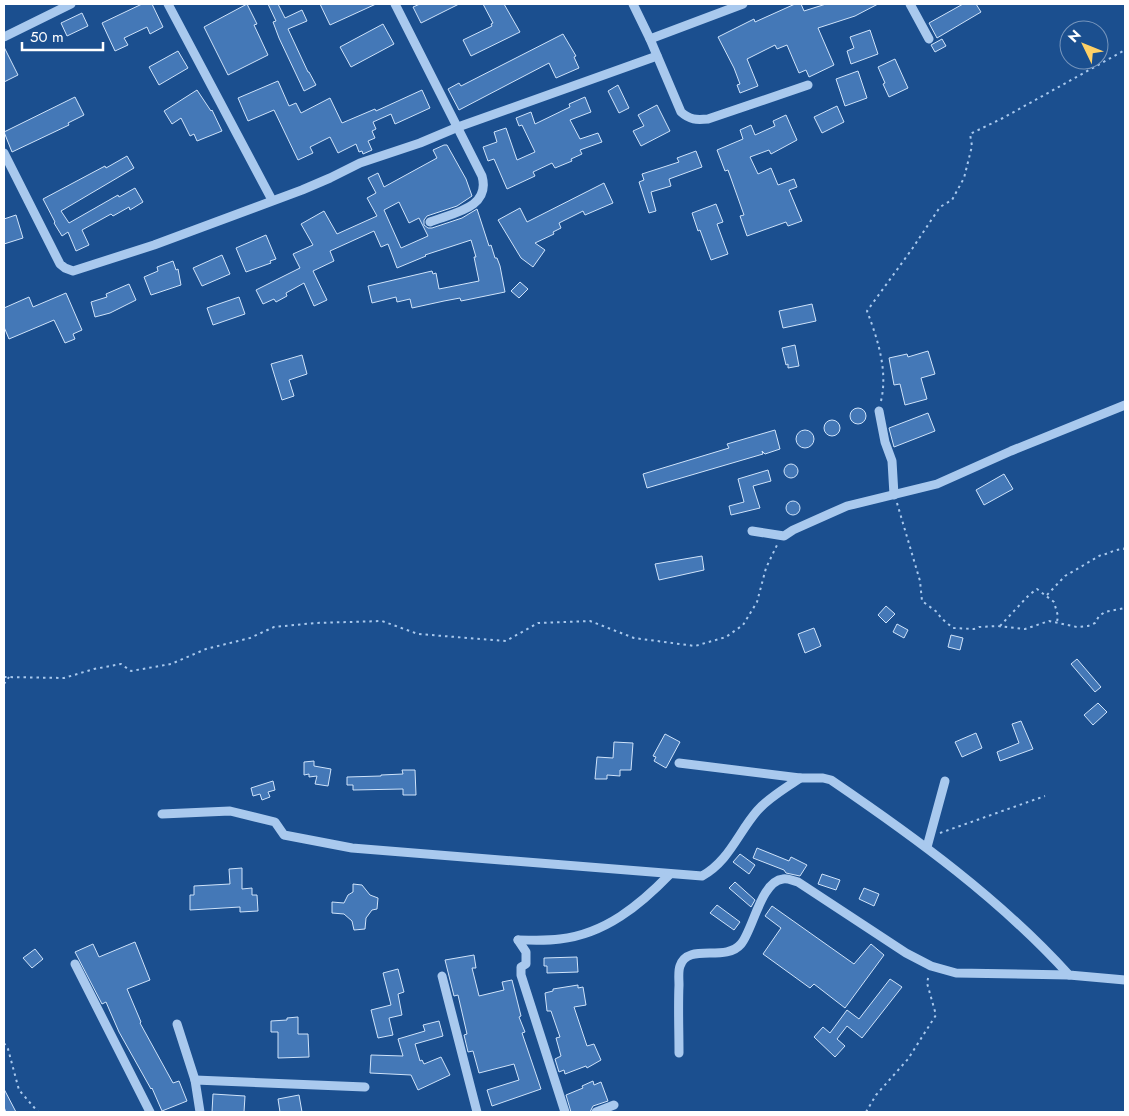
<svg xmlns="http://www.w3.org/2000/svg" width="1129" height="1116" font-family="Jost,sans-serif">
<style>
.building{fill:#4478b7;stroke:#cfe3fa;fill-rule:evenodd}
.lines{fill:none;stroke-linecap:round;stroke-linejoin:round}
.path{stroke:#a9c9ee;stroke-width:2;stroke-dasharray:2.5 4;stroke-linecap:butt}
.minor{stroke:#a9c9ee;stroke-width:9}
</style>
<rect width="100%" height="100%" fill="#1b4f8f"/>
<g class="building">
<polygon points="142,4 152,4 163,27 150,34 147,27 124,38 128,45 115,51 102,23"/>
<polygon points="247,4 257,24 254,25 268,55 228,75 204,27"/>
<polygon points="268,4 278,4 285,18 302,10 307,21 288,29 308,72 309,72 316,85 304,91 279,38 273,22 276,21"/>
<polygon points="320,4 376,4 330,25"/>
<polygon points="420,4 459,4 421,23 413,7"/>
<polygon points="483,4 504,4 520,32 471,56 463,40 492,26 491,24 493,23"/>
<polygon points="795,4 801,4 804,11 826,4 878,4 855,16 818,28 834,65 809,77 806,70 799,73 787,45 777,49 775,45 747,59 758,86 740,93 737,85 740,84 734,68 718,37 754,19 755,22"/>
<polygon points="963,4 976,4 981,12 937,38 929,23"/>
<polygon points="82,13 88,26 67,36 61,23"/>
<polygon points="383,24 394,44 351,67 340,47"/>
<polygon points="870,30 878,54 851,64 847,51 854,48 850,37"/>
<polygon points="563,34 576,56 574,57 579,68 556,78 549,63 459,110 448,89 459,83 461,86"/>
<polygon points="942,39 946,46 935,52 931,45"/>
<polygon points="4,47 18,75 4,82"/>
<polygon points="178,51 188,68 159,85 149,67"/>
<polygon points="895,59 908,88 889,97 883,84 885,83 878,67"/>
<polygon points="858,71 867,98 845,106 836,79"/>
<polygon points="278,81 289,106 296,103 301,113 330,98 342,123 375,109 376,111 422,90 430,108 395,124 391,114 373,122 376,129 372,131 375,138 368,141 372,150 363,154 362,151 359,152 356,144 338,153 330,137 310,147 313,153 298,160 274,110 248,121 238,98"/>
<polygon points="618,85 629,108 619,113 608,91"/>
<polygon points="197,90 211,111 212,110 222,131 197,141 194,134 190,136 181,118 172,124 164,111"/>
<polygon points="75,97 84,115 68,123 69,125 12,152 4,132"/>
<polygon points="585,97 591,112 570,120 580,139 598,133 602,142 580,150 582,154 571,159 572,161 555,168 552,163 533,172 535,176 507,189 494,159 488,161 483,147 497,142 494,132 506,128 517,160 535,152 522,125 519,126 516,118 531,112 535,124 570,107 569,104"/>
<polygon points="657,105 670,131 641,146 633,131 644,126 638,115"/>
<polygon points="837,106 844,122 822,133 814,117"/>
<polygon points="786,115 797,140 771,154 769,150 750,157 758,174 771,168 778,185 794,179 797,187 789,190 802,221 788,226 786,222 747,236 740,216 744,215 728,170 725,171 717,150 743,139 740,130 751,125 755,135 775,126 773,121"/>
<path d="M444 145H447L466 179 472 196 457 206 427 216 424 220V225L428 228H432L462 218 477 209 489 246 491 245 495 258H497L500 266 505 292 461 301 460 298 444 301 412 308 410 299 397 302 396 297 372 303 368 286 432 271 433 274 436 273 439 289 479 281 474 257H476L471 240 425 255 426 256 397 268 388 244 381 247 374 231 330 251 334 261 313 271 327 300 314 306 304 283 286 293 287 296 276 302 274 299 263 304 256 290 300 268 293 254 313 245 301 224 324 211 337 234 377 216 367 198 376 193 368 178 378 173 384 187 437 158 433 150ZM399 202 409 223 419 218 428 236 401 248 384 210Z"/>
<polygon points="696,151 702,167 669,179 671,186 651,192 656,211 649,213 639,182 644,180 642,174 679,162 677,158"/>
<polygon points="127,156 134,168 61,211 69,223 118,195 119,197 135,188 143,202 130,210 129,207 113,216 111,214 82,230 89,245 76,251 68,232 62,236 54,223 55,222 43,199 105,166 106,168"/>
<polygon points="604,183 613,203 585,215 583,211 559,223 561,228 553,232 554,234 535,243 545,250 533,267 521,258 498,220 520,208 527,222"/>
<polygon points="716,204 723,222 717,224 728,254 711,260 700,230 698,231 692,213"/>
<polygon points="16,215 23,238 4,244 4,219"/>
<polygon points="266,235 276,259 270,261 271,263 246,272 236,248"/>
<polygon points="222,255 230,274 202,286 193,268"/>
<polygon points="173,261 176,270 178,269 181,285 151,295 144,277 158,271 157,267"/>
<polygon points="520,282 528,289 519,298 511,291"/>
<polygon points="129,284 136,300 110,313 95,317 91,302 107,297 106,294"/>
<polygon points="66,293 82,330 73,334 75,339 65,343 54,320 9,339 4,327 4,308 29,297 33,307"/>
<polygon points="239,297 245,314 213,325 207,308"/>
<polygon points="812,304 816,321 783,328 779,311"/>
<polygon points="795,345 799,366 788,368 788,364 786,365 782,348"/>
<polygon points="928,351 935,374 921,378 927,399 905,405 900,384 894,385 889,358 907,354 908,357"/>
<polygon points="302,355 307,374 289,380 294,396 282,400 271,364"/>
<circle cx="858" cy="416" r="8"/>
<polygon points="928,413 935,431 894,447 889,428"/>
<circle cx="832" cy="428" r="8"/>
<polygon points="775,430 780,449 765,454 762,451 763,454 647,488 643,474 729,448 727,444"/>
<circle cx="805" cy="439" r="9"/>
<circle cx="791" cy="471" r="7"/>
<polygon points="768,470 771,481 753,486 760,508 731,515 729,506 744,502 738,479"/>
<polygon points="1004,474 1013,489 984,505 976,490"/>
<circle cx="793" cy="508" r="7"/>
<polygon points="702,556 704,570 659,580 655,564"/>
<polygon points="886,606 895,614 886,623 878,615"/>
<polygon points="897,624 908,630 904,638 893,632"/>
<polygon points="814,628 821,646 805,653 798,634"/>
<polygon points="951,635 963,638 960,650 948,647"/>
<polygon points="1077,659 1101,687 1095,692 1071,664"/>
<polygon points="1098,703 1107,712 1093,725 1084,715"/>
<polygon points="1021,721 1033,749 1000,761 997,752 1019,743 1012,724"/>
<polygon points="976,733 982,748 962,757 955,742"/>
<polygon points="665,734 680,742 666,768 654,761 656,757 653,756"/>
<polygon points="614,742 633,743 631,770 620,770 620,776 607,775 607,779 595,779 597,757 613,758"/>
<polygon points="314,761 314,766 331,769 328,786 315,784 317,776 309,777 309,774 304,775 304,762"/>
<polygon points="402,770 415,770 416,795 403,795 403,789 353,790 353,785 347,785 347,777 381,776 381,775 403,774"/>
<polygon points="273,781 275,790 268,792 270,797 262,800 260,794 253,796 251,788"/>
<polygon points="757,848 789,861 791,857 807,865 800,876 786,873 784,870 753,858"/>
<polygon points="740,854 755,865 749,874 733,862"/>
<polygon points="242,868 242,889 252,888 252,895 257,895 258,911 240,912 240,907 190,910 190,895 194,895 194,886 230,884 229,869"/>
<polygon points="822,874 840,880 836,890 818,884"/>
<polygon points="735,882 755,900 751,907 729,888"/>
<polygon points="353,884 362,885 370,895 378,898 377,909 372,910 366,918 365,929 354,930 352,921 344,914 332,913 332,902 344,903 348,895 353,892"/>
<polygon points="864,888 879,894 874,906 859,899"/>
<polygon points="717,905 740,922 734,930 710,913"/>
<polygon points="772,906 854,964 871,944 884,955 845,1008 814,984 810,988 763,954 781,928 765,916"/>
<polygon points="135,942 150,980 127,989 141,1022 140,1023 173,1083 179,1081 187,1101 162,1111 152,1088 151,1089 119,1032 106,1002 102,1004 75,952 93,944 99,957"/>
<polygon points="35,949 43,959 32,968 23,958"/>
<polygon points="474,955 476,968 472,968 479,996 504,990 502,982 512,980 521,1016 519,1017 525,1032 522,1033 541,1089 492,1106 487,1090 519,1080 514,1064 479,1073 473,1051 468,1052 464,1035 467,1034 458,995 454,996 445,960"/>
<polygon points="577,957 578,972 547,973 547,966 544,966 544,958"/>
<polygon points="398,969 404,992 398,994 402,1015 389,1018 393,1035 378,1038 371,1010 391,1005 383,973"/>
<polygon points="890,979 902,987 862,1038 847,1026 837,1039 845,1046 835,1057 814,1037 823,1027 830,1033 847,1010 859,1019"/>
<polygon points="578,985 578,988 583,987 586,1005 574,1007 587,1046 594,1044 601,1060 587,1068 586,1066 565,1074 564,1070 559,1072 555,1059 561,1056 556,1038 560,1037 551,1011 547,1011 545,993 553,991 553,989"/>
<polygon points="298,1017 298,1034 308,1034 309,1057 278,1058 278,1032 271,1032 271,1021 287,1020 287,1018"/>
<polygon points="439,1021 443,1036 415,1044 420,1061 422,1060 424,1064 441,1057 450,1075 418,1090 411,1075 370,1073 371,1055 403,1056 398,1039 425,1031 423,1025"/>
<polygon points="593,1081 594,1085 601,1082 608,1101 593,1106 590,1112 571,1112 566,1095 583,1088 582,1086"/>
<polygon points="4,1089 16,1112 6,1112 4,1107"/>
<polygon points="213,1094 245,1096 244,1112 212,1112"/>
<polygon points="299,1095 302,1112 280,1112 278,1099"/>
</g>
<g class="lines">
<g class="path">
<path d="M881 401C888 371 878 340 867 311L912 249 940 207 952 200 964 178 972 146 970 134 1003 118 1125 50"/>
<polyline points="897,503 920,581 922,601 937,612 941,618 953,628 974,629 979,627 997,626 1025,629 1049,621 1077,627 1088,626 1095,623 1099,616 1105,612 1125,608"/>
<path d="M1047 595 1065 576 1101 555C1109 554 1114 549 1124 549L1125 547"/>
<polyline points="1000,626 1029,595 1037,589 1054,602 1058,616 1057,622"/>
<polyline points="4,677 64,678 94,669 121,664 131,671 171,664 206,649 250,638 274,627 315,623 382,621 418,634 506,641 538,623 590,621 634,638 695,646 726,637 743,625 757,602 766,568 777,545"/>
<polyline points="4,684 9,677"/>
<polyline points="940,833 1045,796"/>
<polyline points="4,1043 8,1049 19,1090 38,1112"/>
<polyline points="866,1112 876,1095 908,1059 936,1015 927,983 929,974"/>
</g>
<g class="minor">
<polyline points="168,4 272,200"/>
<path d="M395 4 482 176C491 208 453 213 430 222"/>
<path d="M633 4 650 39 681 112C690 120 696 120 708 119L808 85"/>
<polyline points="910,4 929,39"/>
<polyline points="4,37 71,4"/>
<polyline points="650,39 743,4"/>
<polyline points="4,153 60,264 65,268 73,271 154,245 302,190 330,178 360,163 420,143 458,127 657,56"/>
<polyline points="879,411 885,442 892,461 894,495"/>
<polyline points="752,531 784,536 793,530 847,506 937,484 1011,451 1125,405"/>
<path d="M679 763 800 778H823L831 780C916 838 1000 899 1069 975L1125 980"/>
<path d="M162 814 230 811 275 822 284 835 352 848 702 876C729 861 738 833 757 811 768 798 786 788 800 778"/>
<polyline points="927,847 945,781"/>
<polyline points="518,940 526,952 526,964 521,967 521,975 565,1112"/>
<path d="M518 940C532 940 546 941 560 939 605 934 640 905 670 874"/>
<polyline points="75,964 150,1112"/>
<polyline points="442,976 477,1112"/>
<polyline points="177,1024 195,1080"/>
<path d="M679 1053C679 1030 678 1007 679 985 679 979 678 971 680 966 688 942 725 963 741 944 753 930 761 881 783 879 788 878 793 881 798 882L906 953 931 966 956 973 1069 975"/>
<polyline points="200,1112 195,1080 365,1087"/>
<polyline points="596,1112 614,1105"/>
</g>
</g>
<rect width="1129" height="1116" fill="none" stroke="#ffffff" stroke-width="10"/>
<g transform="translate(1084 45) rotate(313)"><circle r="24" fill="#1b4f8f" stroke="#7695bc"/>
<path d="M0-4L9 19L0 12L-9 19Z" fill="#ffd166"/>
<text y="-8" font-size="14" font-weight="bold" text-anchor="middle" fill="#ffffff">N</text>
</g>
<path d="M22 42v8h81v-8" fill="none" stroke="#ffffff" stroke-width="2.5"/>
<text x="30" y="42" font-size="15" fill="#ffffff" stroke="#1b4f8f" stroke-width="4" paint-order="stroke">50 m</text>
</svg>
